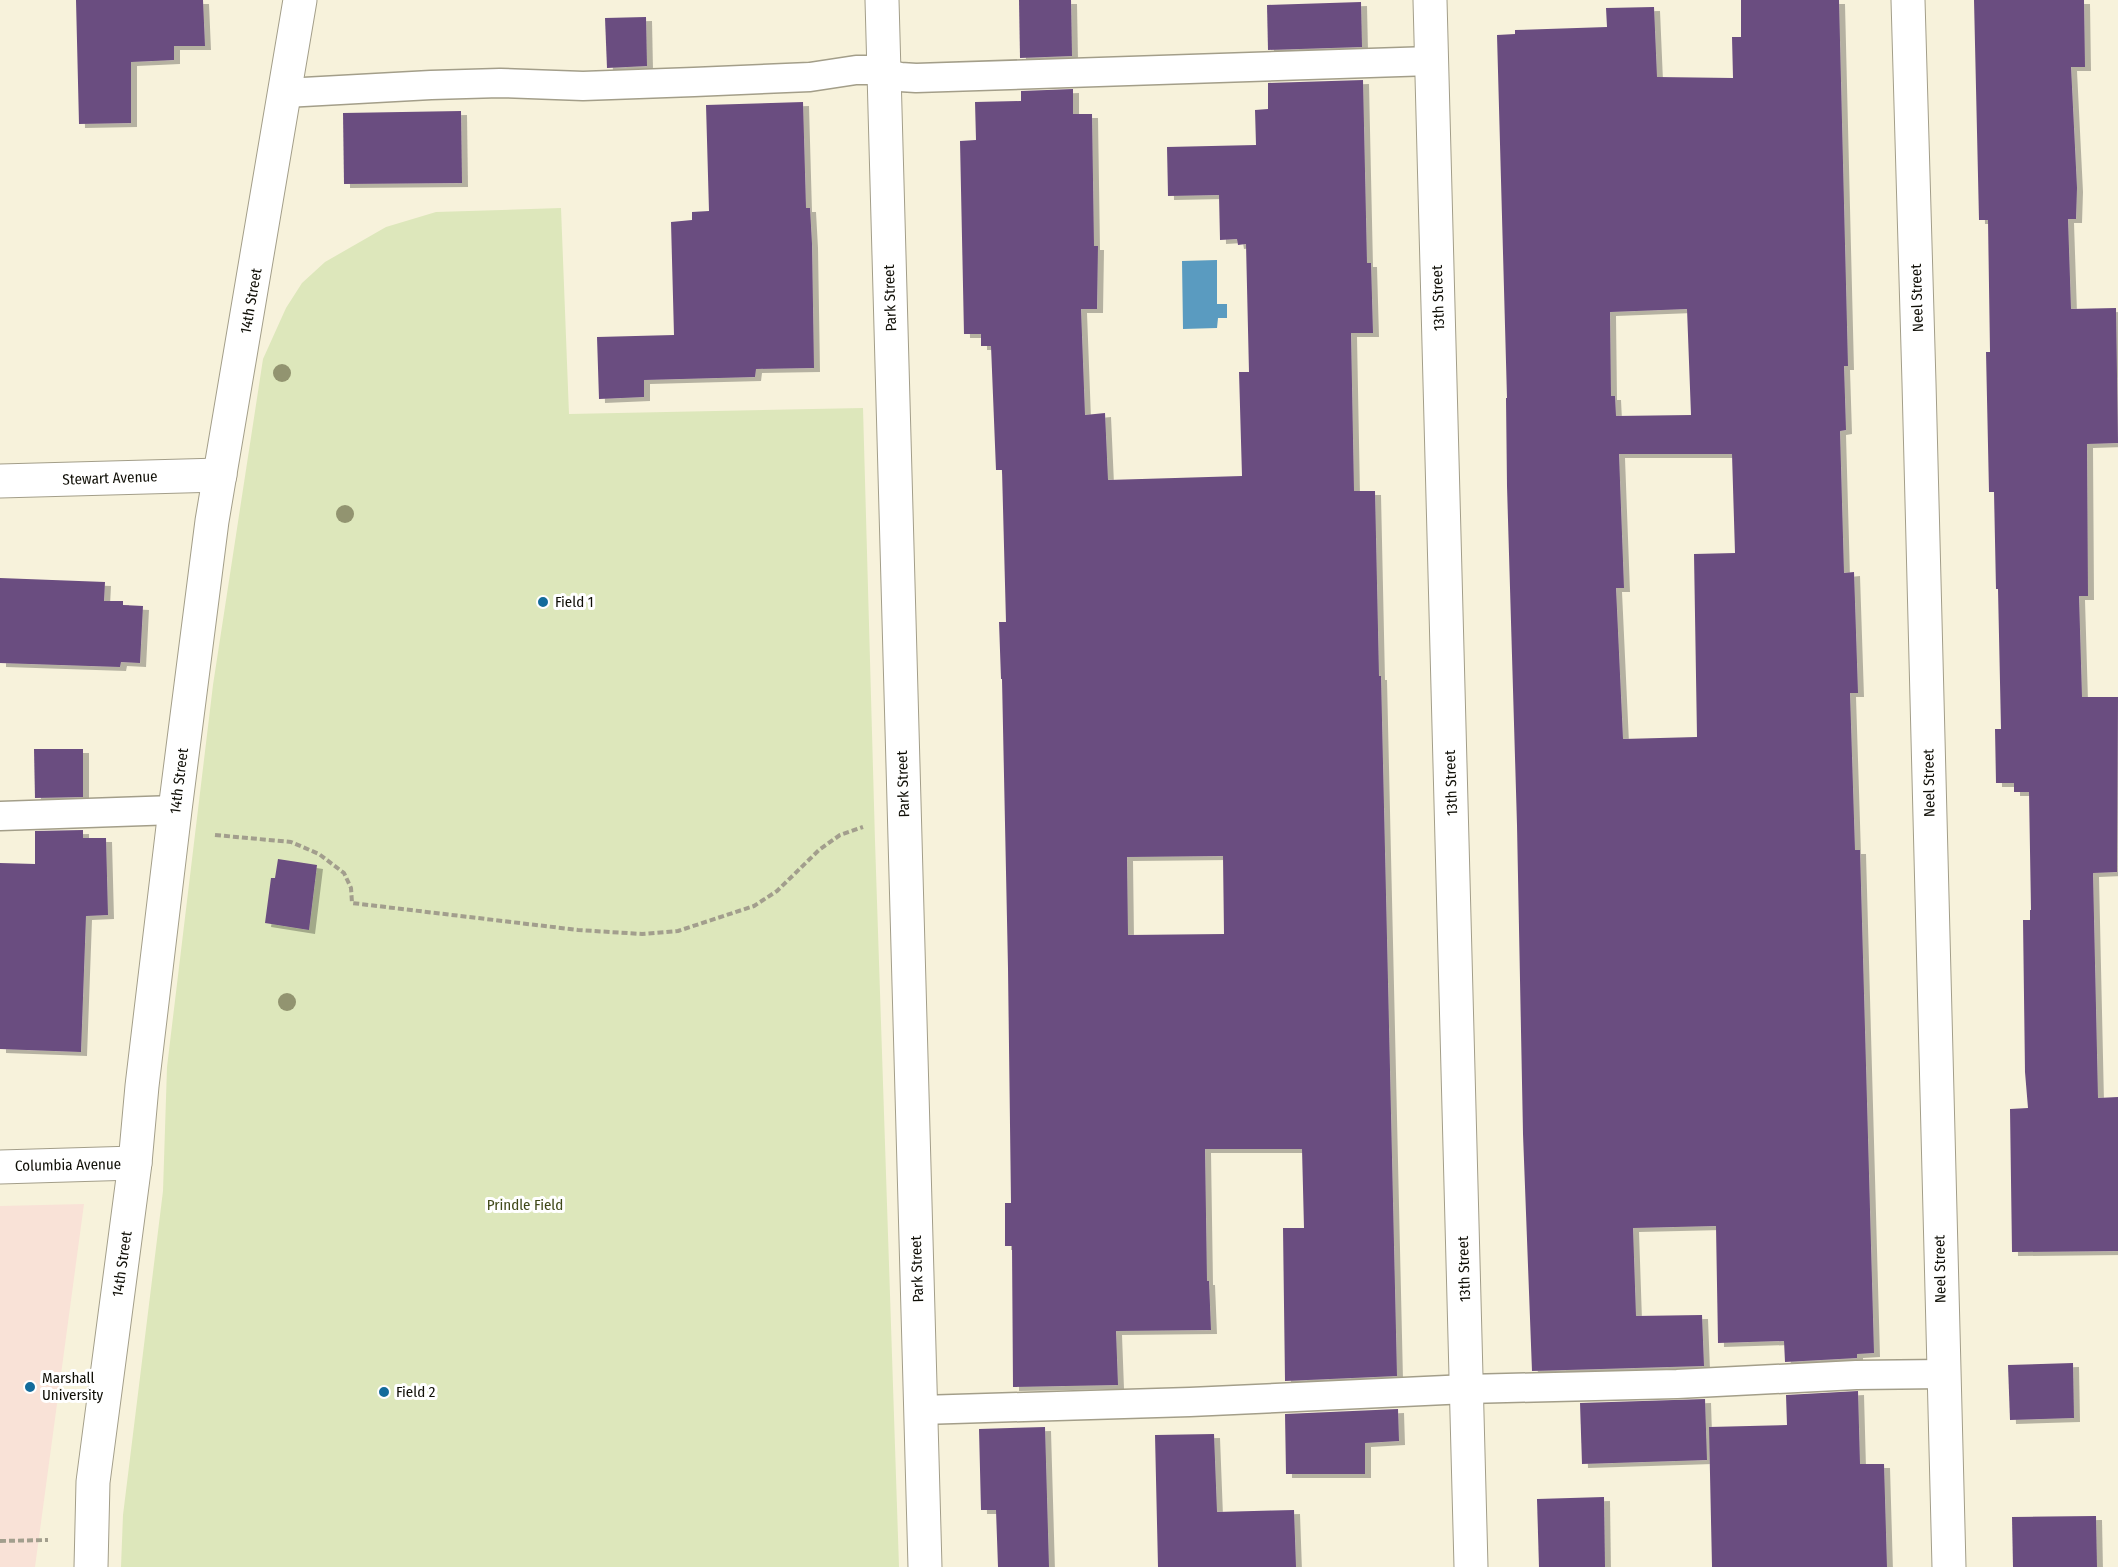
<svg xmlns="http://www.w3.org/2000/svg" width="2118" height="1567" font-family="'Fira Sans Condensed',sans-serif">
<style>
.education{fill:#f9e2d7}
.green{fill:#dde7bb}
.water{fill:#5a9bc0}
.building{fill:#6b4d80;fill-rule:evenodd;filter:url(#shadow)}
.lines{fill:none;stroke-linecap:round;stroke-linejoin:round}
.lane-casing{stroke:#a39e89;stroke-width:31}
.street-casing{stroke:#a39e89;stroke-width:35}
.path{stroke:#a29e8d;stroke-width:4;stroke-dasharray:6 3;stroke-linecap:butt}
.lane{stroke:#fff;stroke-width:28}
.street{stroke:#fff;stroke-width:33}
.tree{fill:#929470}
.poi-dot{fill:#136b9b;stroke:#fff;stroke-width:2}
.labels{text-anchor:middle;dominant-baseline:central;stroke-width:6;stroke-linejoin:round;paint-order:stroke}
.street-label{font-size:15px;fill:#100f07;stroke:#fff}
.poi-label{font-size:15px;fill:#100f07;stroke:#fff;text-anchor:start}
.park-label{font-size:15px;fill:#3f4818;stroke:#fff}
</style>
<defs>
<filter id="shadow"><feDropShadow dx="6" dy="4" stdDeviation="0" flood-color="#0004"/></filter>
</defs>
<rect width="100%" height="100%" fill="#f7f2db"/>
<polygon class="education" points="84,1204 35,1567 0,1567 0,1206"/>
<polygon class="green" points="561,208 569,414 863,408 875,841 899,1567 121,1567 123,1515 163,1191 167,1067 213,685 263,359 286,308 302,283 325,262 386,227 436,212"/>
<polygon class="water" points="1217,260 1217,304 1227,304 1227,318 1218,318 1217,328 1183,329 1182,261"/>
<g class="building">
<polygon points="76,0 203,0 205,46 174,46 174,60 131,62 131,123 79,124"/>
<polygon points="1019,0 1071,0 1072,56 1020,58"/>
<path d="M1741 0H1839L1848 366H1844L1846 430 1840 431 1844 573 1854 572 1858 693H1850L1855 850H1860L1874 1353 1857 1354V1358L1785 1362 1784 1341 1718 1343 1716 1226 1633 1228 1636 1316 1702 1315 1704 1366 1532 1371 1523 1134 1517 825 1507 486 1506 398H1507L1497 35 1515 34V30L1607 27 1606 8 1654 7 1657 77 1733 78 1732 37H1741ZM1687 309 1691 415 1616 416 1615 396H1611L1610 312ZM1619 454H1732L1735 553 1694 554 1697 737 1623 739 1616 588H1624Z"/>
<polygon points="1974,0 2084,0 2085,67 2071,67 2077,188 2076,219 2068,219 2071,309 2116,308 2118,443 2087,444 2088,596 2079,596 2082,697 2118,697 2117,872 2093,873 2098,1098 2118,1097 2118,1251 2012,1252 2010,1109 2028,1108 2025,1072 2023,920 2030,920 2030,910 2031,910 2029,792 2014,792 2014,783 1996,783 1995,729 2001,729 1998,589 1996,589 1994,492 1989,492 1986,352 1990,352 1988,220 1979,220"/>
<polygon points="1361,2 1362,47 1268,50 1267,5"/>
<polygon points="646,17 647,66 607,68 605,18"/>
<path d="M1363 80 1367 263H1371L1373 333H1351L1354 491H1375L1379 676H1381L1397 1376 1285 1381 1283 1228H1304L1302 1149H1205L1207 1281H1209L1211 1330 1116 1331 1118 1385 1013 1387 1012 1246H1005V1203H1011L1008 968 1002 679H1001L999 622H1006L1002 470H996L991 346H981V334H964L960 141 976 140 975 102 1021 101V91L1073 89V114H1092L1094 246H1098L1097 309H1081L1085 415 1105 413 1108 480 1242 476 1239 372H1249L1246 244 1238 245 1237 239 1220 240 1219 195 1168 196 1167 147 1256 145 1255 110 1268 109V83ZM1223 856 1224 934 1128 935 1127 857Z"/>
<polygon points="803,102 806,208 810,208 812,244 814,368 756,369 755,377 644,380 644,397 599,399 597,337 674,335 671,222 692,220 692,212 709,211 706,105"/>
<polygon points="461,111 462,183 344,184 343,113"/>
<polygon points="0,578 105,582 104,601 123,601 123,605 143,606 140,663 121,662 120,667 0,663"/>
<polygon points="34,749 83,749 83,797 35,798"/>
<polygon points="83,830 83,838 106,838 108,915 86,916 81,1052 0,1049 0,863 35,864 35,831"/>
<polygon points="278,859 317,865 309,930 265,923 271,878 275,878"/>
<polygon points="2073,1363 2074,1418 2010,1420 2008,1365"/>
<polygon points="1858,1391 1860,1464 1884,1464 1887,1567 1712,1567 1709,1427 1787,1425 1786,1395"/>
<polygon points="1705,1399 1707,1460 1582,1464 1580,1403"/>
<polygon points="1398,1409 1399,1441 1365,1443 1365,1474 1286,1474 1285,1414"/>
<polygon points="1045,1427 1049,1567 998,1567 996,1510 981,1510 979,1429"/>
<polygon points="1214,1434 1217,1512 1294,1510 1296,1567 1158,1567 1155,1435"/>
<polygon points="1604,1497 1605,1567 1539,1567 1537,1499"/>
<polygon points="2096,1516 2097,1567 2013,1567 2012,1517"/>
</g>
<g class="lines">
<g class="lane-casing">
<g id="lane">
<polyline points="285,93 431,85 500,83 583,86 694,82 810,77 856,70 870,70 900,77 916,78 1431,61"/>
<polyline points="0,816 175,810"/>
<polyline points="921,1410 1190,1402 1467,1389 1677,1384 1856,1375 1943,1374"/>
</g>
</g>
<g class="street-casing">
<g id="street">
<polyline points="882,0 925,1567"/>
<polyline points="1430,0 1471,1567"/>
<polyline points="1908,0 1919,383 1949,1567"/>
<polyline points="0,481 220,475"/>
<polyline points="0,1167 135,1163"/>
<polyline points="91,1567 93,1482 135,1163 142,1086 175,810 212,521 300,0"/>
</g>
</g>
<g class="path">
<polyline points="215,835 291,842 319,854 344,873 351,888 352,903 578,930 642,934 678,931 754,906 777,891 819,850 840,835 863,827"/>
<polyline points="0,1541 48,1540"/>
</g>
<use href="#lane" class="lane"/>
<use href="#street" class="street"/>
</g>
<g class="tree">
<circle cx="282" cy="373" r="9"/>
<circle cx="345" cy="514" r="9"/>
<circle cx="287" cy="1002" r="9"/>
</g>
<g class="poi-dot">
<circle cx="543" cy="602" r="6"/>
<circle cx="30" cy="1387" r="6"/>
<circle cx="384" cy="1392" r="6"/>
</g>
<g class="labels">
<g class="street-label">
<text transform="translate(890 298) rotate(-92)">Park Street</text>
<text transform="translate(1438 298) rotate(-92)">13th Street</text>
<text transform="translate(1917 298) rotate(-92)">Neel Street</text>
<text transform="translate(251 301) rotate(-80)">14th Street</text>
<text transform="translate(110 478) rotate(-2)">Stewart Avenue</text>
<text transform="translate(179 781) rotate(-83)">14th Street</text>
<text transform="translate(1451 783) rotate(-92)">13th Street</text>
<text transform="translate(1929 783) rotate(-91)">Neel Street</text>
<text transform="translate(903 784) rotate(-92)">Park Street</text>
<text transform="translate(68 1165) rotate(-1)">Columbia Avenue</text>
<text transform="translate(122 1264) rotate(-82)">14th Street</text>
<text transform="translate(917 1269) rotate(-92)">Park Street</text>
<text transform="translate(1464 1269) rotate(-92)">13th Street</text>
<text transform="translate(1940 1269) rotate(-91)">Neel Street</text>
</g>
<g class="poi-label">
<text x="555" y="602">Field 1</text>
<text x="42" y="1378">Marshall<tspan x="42" dy="17">University</tspan></text>
<text x="396" y="1392">Field 2</text>
</g>
<g class="park-label">
<text x="525" y="1205">Prindle Field</text>
</g>
</g>
</svg>
